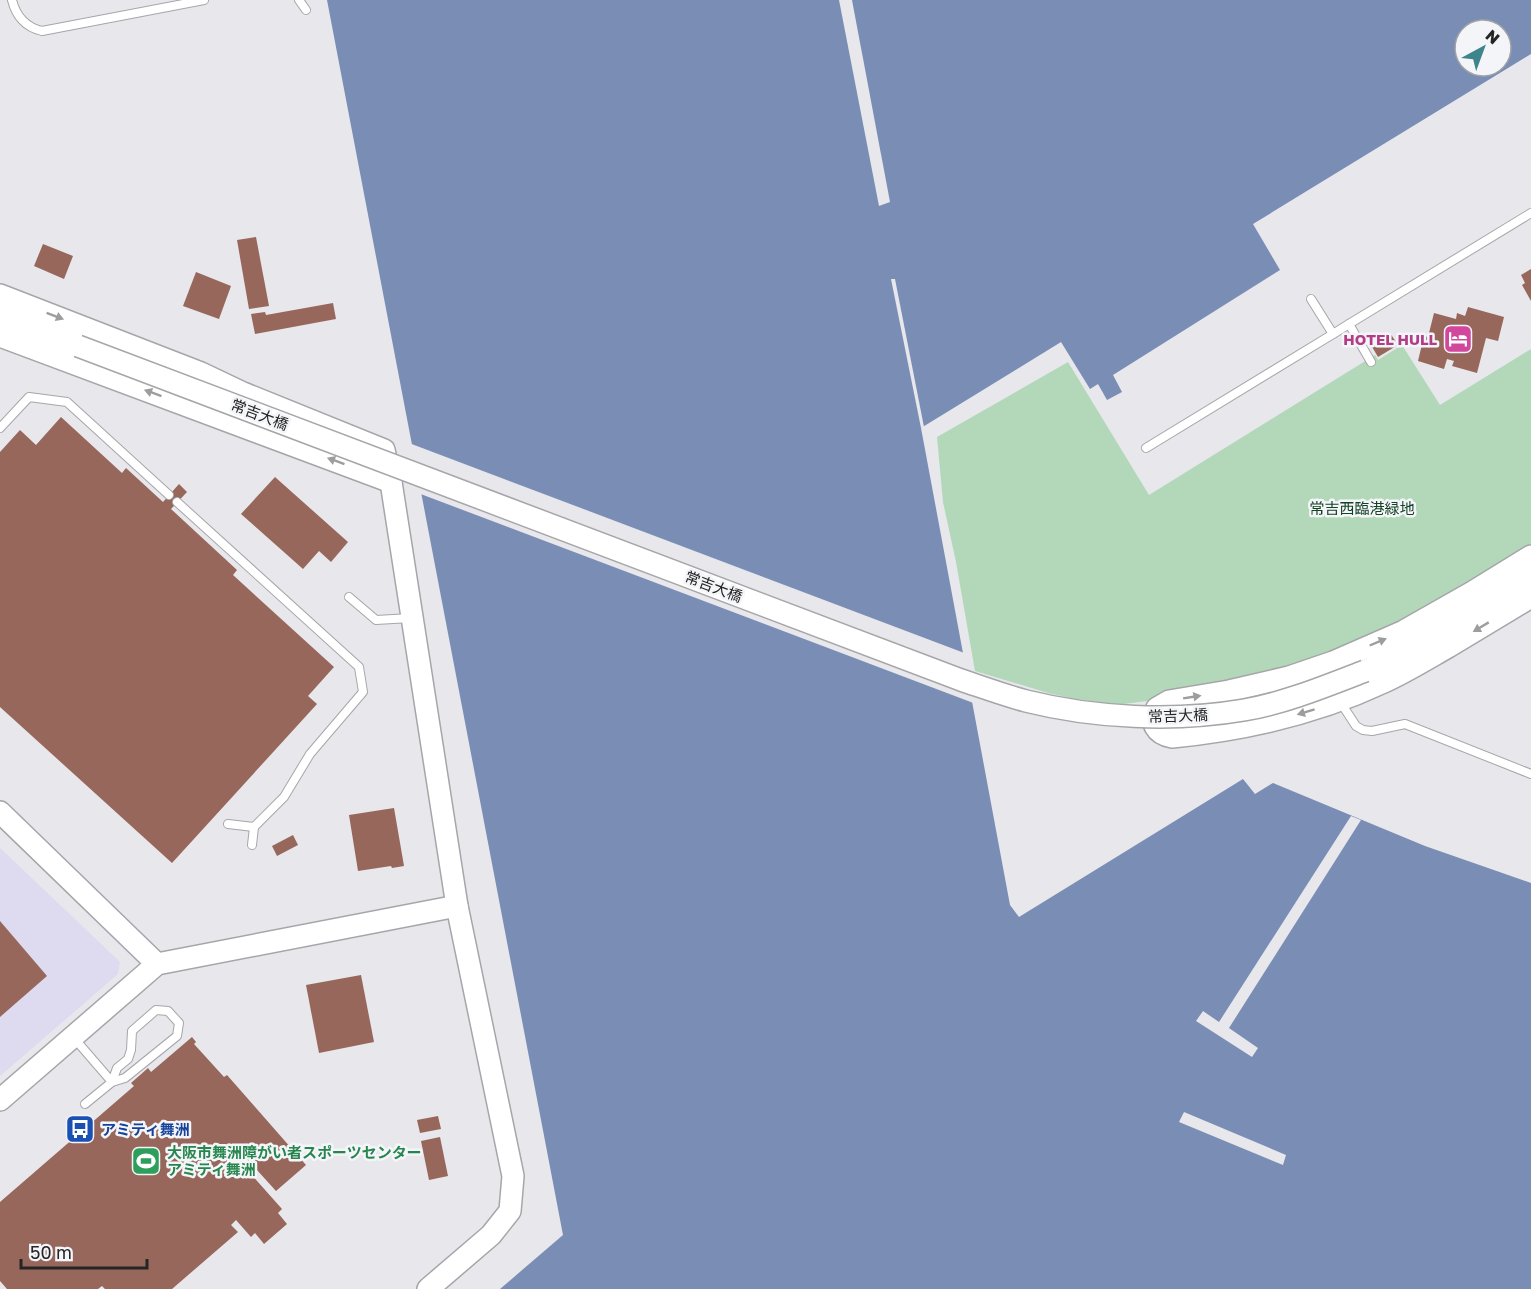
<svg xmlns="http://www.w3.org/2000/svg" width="1531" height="1289" font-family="'Golos Text','Noto Sans JP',sans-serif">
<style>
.industrial{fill:#dedbf1}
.green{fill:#b2d8b9}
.water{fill:#798db5;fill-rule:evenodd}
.pier{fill:#e7e7ec}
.building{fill:#97675b}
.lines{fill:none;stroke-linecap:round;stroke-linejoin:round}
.lane-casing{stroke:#a6a6aa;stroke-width:10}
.secondary-casing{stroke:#a6a6aa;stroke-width:24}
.lane{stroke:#fff;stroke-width:8}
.secondary{stroke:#fff;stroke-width:21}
.secondary-bridge-casing{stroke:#a6a6aa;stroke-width:24;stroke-linecap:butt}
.secondary-bridge{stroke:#fff;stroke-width:21}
.oneway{fill:#9d9d9d}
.labels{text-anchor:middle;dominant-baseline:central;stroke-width:5;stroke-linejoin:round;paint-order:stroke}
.hotel-label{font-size:15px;font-weight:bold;fill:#b23c85;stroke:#f4f5f9;text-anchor:end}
.street-label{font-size:15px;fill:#252526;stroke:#f4f5f9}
.park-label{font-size:15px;fill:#134323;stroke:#f4f5f9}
.transit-label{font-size:15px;font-weight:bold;fill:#164399;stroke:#f4f5f9;text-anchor:start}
.leisure-label{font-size:15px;font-weight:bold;fill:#27864d;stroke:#f4f5f9;text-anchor:start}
</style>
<rect width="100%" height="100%" fill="#e7e7ec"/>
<polygon class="industrial" points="0,848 120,962 118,974 0,1076"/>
<polygon class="green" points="1402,345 1440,405 1531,349 1531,552 1481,583 1307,667 1155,700 1116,705 1071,698 1048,693 975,671 956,562 943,502 937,437 1068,362 1149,495 1375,355 1378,360"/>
<path class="water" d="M327 0H1531V54L1253 224 1280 270 1113 375 1122 392 1107 400 1098 384 1090 389 1061 342 921 428 1010 905 1019 917 1243 779 1255 794 1273 783 1425 846 1531 883V1289H500L563 1235ZM1465 30H1501V66H1465Z"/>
<g class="pier">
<polygon points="839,0 852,0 890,202 879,206"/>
<polygon points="891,279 895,279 924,427 921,428"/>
<polygon points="409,443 967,654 976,704 418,493"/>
<polygon points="1351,816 1361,820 1229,1028 1258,1048 1252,1057 1196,1021 1203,1011 1219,1022"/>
<polygon points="1184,1112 1286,1155 1283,1165 1179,1122"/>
</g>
<g class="building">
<polygon points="256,237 269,306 249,309 237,240"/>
<polygon points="43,244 73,256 64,279 34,266"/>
<polygon points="1531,269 1531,301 1522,285 1525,283 1521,275"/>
<polygon points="196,272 231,286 219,319 183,306"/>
<polygon points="333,303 336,319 255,334 251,314 265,312 266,315"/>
<polygon points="1468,307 1504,317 1498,341 1486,338 1477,373 1452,366 1454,361 1447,359 1444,369 1418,361 1424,336 1428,337 1434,313 1456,319 1457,313 1465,316"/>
<polygon points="1390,333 1398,345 1378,357 1371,345"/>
<polygon points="61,417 122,473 126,468 163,502 179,484 187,492 171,509 237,570 233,575 334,667 308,696 317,704 172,863 0,707 0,452 20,430 36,445"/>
<polygon points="275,477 348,542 331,562 319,551 303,569 241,514"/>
<polygon points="394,808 404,866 392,868 391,866 358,871 349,815"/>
<polygon points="293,835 298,845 277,856 272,846"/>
<polygon points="0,921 47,976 0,1017"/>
<polygon points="361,975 374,1042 319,1053 306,985"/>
<polygon points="192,1037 196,1042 194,1044 224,1077 227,1075 306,1165 276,1191 247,1159 242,1164 282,1209 278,1213 287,1224 264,1244 255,1233 251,1237 236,1220 231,1225 238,1232 172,1289 105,1289 102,1286 98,1289 7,1289 0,1281 0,1202 134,1086 131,1083 148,1068 151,1072"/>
<polygon points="438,1116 441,1129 420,1133 417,1120"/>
<polygon points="440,1137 448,1176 429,1180 421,1141"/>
</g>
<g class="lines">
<g class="lane-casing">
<g id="lane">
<path d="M12 0C16 16 25 27 42 31L204 0"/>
<polyline points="299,0 306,10"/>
<polyline points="1311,299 1333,334 1349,324 1371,362"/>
<polyline points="1349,324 1531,213"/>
<polyline points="0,428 29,397 67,402 169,495"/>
<polyline points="1146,448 1333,334"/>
<polyline points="177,502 359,667 363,692 310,754 284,797 254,827 228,824"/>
<polyline points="349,597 376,620 411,618"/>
<polyline points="1341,703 1356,726 1363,730 1372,731 1405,724 1531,774"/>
<polyline points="252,845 254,827"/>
<polygon points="156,1010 168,1011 179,1023 177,1036 125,1078 112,1082 117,1068 128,1059 131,1050 132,1031"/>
<polyline points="74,1038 112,1082 85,1104"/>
</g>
</g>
<g class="secondary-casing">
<g id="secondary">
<polyline points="0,295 201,373 243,393 384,450 391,482 457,906 513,1176 510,1211 491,1235 428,1289"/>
<polyline points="0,316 78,346"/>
<polyline points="0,336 391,482"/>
<path d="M1531 556 1471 593 1404 631 1333 662 1289 677 1229 691 1169 701 1157 708C1149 723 1156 734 1172 737 1245 730 1318 713 1384 682 1406 672 1427 659 1448 647 1476 630 1503 614 1531 597"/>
<polyline points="1365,671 1417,644 1531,576"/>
<polyline points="0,812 157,964"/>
<polyline points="0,1100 157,964 457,906"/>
</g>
</g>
<use href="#lane" class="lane"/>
<use href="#secondary" class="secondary"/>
<g class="secondary-bridge-casing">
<path id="secondary-bridge" d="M78 346 961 680C982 687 1004 695 1026 701 1094 718 1174 722 1244 710 1285 703 1326 686 1365 671"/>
</g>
<use href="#secondary-bridge" class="secondary-bridge"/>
</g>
<defs><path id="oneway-solid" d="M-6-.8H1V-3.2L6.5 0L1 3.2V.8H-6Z" transform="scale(1.5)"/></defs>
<g class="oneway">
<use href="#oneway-solid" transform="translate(55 316) rotate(21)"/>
<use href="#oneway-solid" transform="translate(153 393) rotate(-160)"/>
<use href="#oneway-solid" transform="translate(336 461) rotate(-160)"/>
<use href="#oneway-solid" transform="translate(1481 627) rotate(149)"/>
<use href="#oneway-solid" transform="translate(1378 642) rotate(-23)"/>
<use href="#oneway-solid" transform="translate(1192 697) rotate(-9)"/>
<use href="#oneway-solid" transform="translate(1306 712) rotate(163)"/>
</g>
<defs>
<g id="hotel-square" transform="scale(1.5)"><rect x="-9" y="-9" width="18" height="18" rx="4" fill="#d1479c" stroke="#f4f5f9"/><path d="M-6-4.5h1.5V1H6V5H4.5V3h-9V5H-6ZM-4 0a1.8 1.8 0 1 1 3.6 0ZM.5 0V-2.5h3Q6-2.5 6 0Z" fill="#fff"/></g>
<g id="bus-square" transform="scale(1.5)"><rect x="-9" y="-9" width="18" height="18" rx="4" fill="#1a4fb4" stroke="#f4f5f9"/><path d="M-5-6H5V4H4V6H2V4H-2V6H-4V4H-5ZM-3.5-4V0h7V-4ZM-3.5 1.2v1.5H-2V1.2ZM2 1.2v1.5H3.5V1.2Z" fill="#fff"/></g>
<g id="stadium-square" transform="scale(1.5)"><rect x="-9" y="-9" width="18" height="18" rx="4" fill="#2e9e5b" stroke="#f4f5f9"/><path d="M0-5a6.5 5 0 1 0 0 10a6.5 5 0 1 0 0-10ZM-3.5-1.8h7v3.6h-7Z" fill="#fff"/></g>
</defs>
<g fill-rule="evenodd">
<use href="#hotel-square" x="1458" y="339"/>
<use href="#bus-square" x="80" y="1129"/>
<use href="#stadium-square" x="146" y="1161"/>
</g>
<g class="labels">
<g class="hotel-label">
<text x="1437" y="339">HOTEL HULL</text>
</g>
<g class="street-label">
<text transform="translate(260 414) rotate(21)">常吉大橋</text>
<text transform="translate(714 586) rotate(21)">常吉大橋</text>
<text transform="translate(1178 715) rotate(-2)">常吉大橋</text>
</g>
<g class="park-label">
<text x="1362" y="508">常吉西臨港緑地</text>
</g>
<g class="transit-label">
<text x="101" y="1129">アミティ舞洲</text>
</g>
<g class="leisure-label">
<text x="167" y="1152">大阪市舞洲障がい者スポーツセンター<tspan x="167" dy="17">アミティ舞洲</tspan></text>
</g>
</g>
<g transform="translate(1483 48) rotate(41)"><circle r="28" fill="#f4f5f9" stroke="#a1a2a5" stroke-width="1.5"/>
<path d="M0-4.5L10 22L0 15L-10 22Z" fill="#3d858a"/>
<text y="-9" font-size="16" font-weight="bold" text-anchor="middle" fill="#252526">N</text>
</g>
<path d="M21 1259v9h126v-9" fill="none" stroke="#252526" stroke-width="3"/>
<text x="30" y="1259" font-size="18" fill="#252526" stroke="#f4f5f9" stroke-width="4.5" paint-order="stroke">50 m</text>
</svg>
